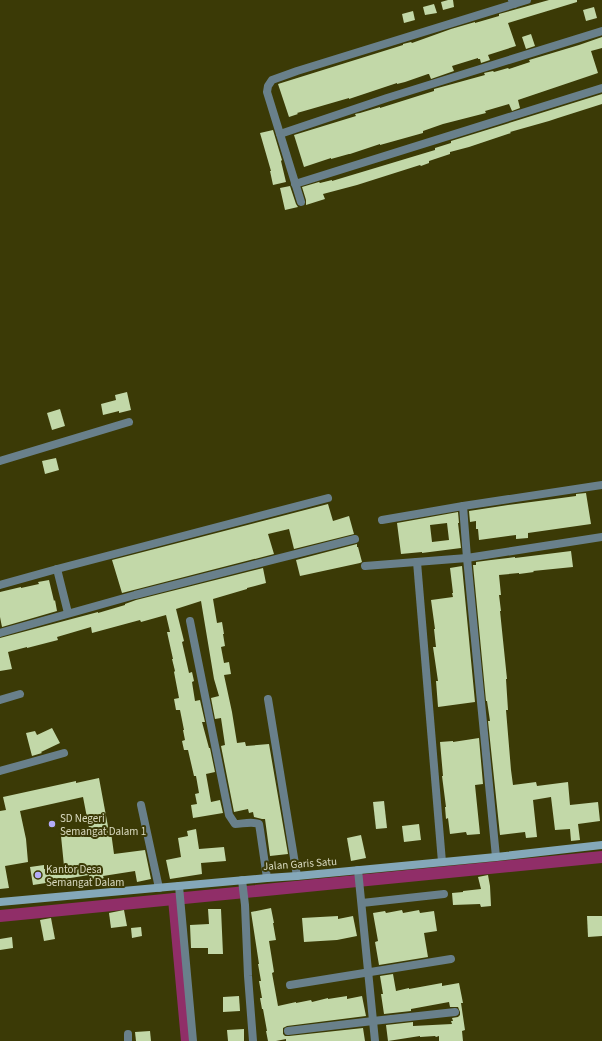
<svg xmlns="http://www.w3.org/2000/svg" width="602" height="1041" font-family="'Source Sans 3',sans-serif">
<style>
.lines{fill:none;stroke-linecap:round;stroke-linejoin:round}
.canal{stroke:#902e68;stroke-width:12}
.building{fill:#c2d8a8;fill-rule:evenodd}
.street{stroke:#69808b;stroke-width:8}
.secondary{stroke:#84a8b9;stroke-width:8}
.poi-dot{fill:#b4acf9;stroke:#3b3a06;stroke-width:1.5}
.labels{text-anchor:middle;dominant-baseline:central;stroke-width:4;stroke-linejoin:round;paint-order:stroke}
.poi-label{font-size:11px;fill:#dadbc1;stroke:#3b3a06;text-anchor:start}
.street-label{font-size:11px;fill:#dadbc1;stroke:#3b3a06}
</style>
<rect width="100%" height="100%" fill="#3b3a06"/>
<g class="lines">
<g class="canal">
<polyline points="174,899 187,1041"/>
<polyline points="0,916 602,857"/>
</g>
</g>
<g class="building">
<polygon points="448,0 453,0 454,7 443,10 441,2"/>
<polygon points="549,0 577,0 577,2 508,23 516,46 488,55 490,60 481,63 480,59 478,59 478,58 452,66 454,71 431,79 429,74 428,74 405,82 397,84 397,83 349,99 349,98 311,109 297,113 298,114 289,117 278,84 403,45 403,44 411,42 412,43 451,29 475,22 475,23 499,16 499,14"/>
<polygon points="434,4 437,13 425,15 423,7"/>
<polygon points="594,7 597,18 586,21 583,10"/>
<polygon points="413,11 415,20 404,23 402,14"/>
<polygon points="531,34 535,46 526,49 522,37"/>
<polygon points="602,37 602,48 591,51 598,73 518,100 520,108 512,111 509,104 485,111 486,113 443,124 423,131 423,133 380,145 380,144 350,154 349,154 331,159 331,158 304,167 294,135 356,116 355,114 360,113 380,107 380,108 418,96 434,91 434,89 485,75 484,73 493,71 494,72 508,68 509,69 530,62 529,60 579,45"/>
<polygon points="602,94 602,104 558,118 549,121 510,132 511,133 469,147 450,152 450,154 429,161 429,163 421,166 420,165 357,185 323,194 325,199 306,205 306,200 302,187 319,182 320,183 332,180 332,181 435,150 435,148 451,143 451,141"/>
<polygon points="273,130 282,160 281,161 286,182 273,185 270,171 271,171 260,133"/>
<polygon points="290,186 296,204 298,207 285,210 280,188"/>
<polygon points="127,392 131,410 119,413 119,411 103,415 101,404 116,400 115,395"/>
<polygon points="60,409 65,426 52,430 47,413"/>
<polygon points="56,458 59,470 45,474 42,461"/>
<polygon points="586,493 591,524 528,533 528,538 516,539 516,535 479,540 478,529 476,529 476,521 470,522 469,511 508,505 554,499 576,496 576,494"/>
<polygon points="328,504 333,521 349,516 354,534 294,549 289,529 268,534 274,554 122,593 112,560"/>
<path d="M458 512 459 523H458L461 548 422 553V552L401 554 397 523ZM447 523 449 540 432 542 430 525Z"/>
<polygon points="357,544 357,547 358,547 362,562 360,563 300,576 296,560"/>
<polygon points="571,551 573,567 533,571 534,572 519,574 519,573 499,575 501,595 499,595 501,611 500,611 507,679 506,679 508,710 506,710 511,770 513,785 536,782 537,786 568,782 570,805 598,802 600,821 578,824 580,840 571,841 570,829 555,830 551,797 533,800 537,837 526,838 525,832 500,835 488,721 490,721 487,701 486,701 473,565 476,565 476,562 491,560 515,557 515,558"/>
<polygon points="462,566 475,702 438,707 436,681 438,681 433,647 436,647 434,629 435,629 431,600 453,597 452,593 453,593 450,568"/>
<polygon points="263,568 266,583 247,588 247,589 213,599 217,623 222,622 224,634 223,634 225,646 221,647 224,663 229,662 231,674 224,675 232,712 237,743 245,742 246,746 269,744 288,854 270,856 265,819 262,819 254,817 253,812 249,813 248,809 234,812 221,746 225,745 221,718 215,719 211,698 219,696 214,679 201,601 176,609 184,641 182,642 189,673 192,672 194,681 192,682 195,701 200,700 205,722 202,722 209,748 210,748 215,772 206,774 211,802 220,800 223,813 193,818 191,805 197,804 195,794 199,793 196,776 194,776 188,750 184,750 182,741 185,740 183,730 184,730 180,710 176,710 174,699 179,698 174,672 175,671 172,659 173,659 167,632 170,632 166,615 141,622 140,620 92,633 91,627 57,637 58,640 27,648 27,647 8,652 12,669 0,671 0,638 98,612 98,613 125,605 125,604 136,600"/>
<polygon points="49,580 54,601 55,600 57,611 2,627 0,617 0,592 21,587 21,588 39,584 38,582"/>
<polygon points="52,728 60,743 41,752 42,753 32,756 26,733 35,731 37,735"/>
<polygon points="479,738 483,784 475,785 480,834 467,835 466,832 450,834 448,818 446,819 445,807 446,807 442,776 443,776 440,742 453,741 453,742"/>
<polygon points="99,778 109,832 111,832 114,854 145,850 151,879 137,882 135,871 103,876 104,879 90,881 89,875 46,882 46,883 33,885 30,867 44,865 44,869 64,866 61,836 90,833 83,797 20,811 26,839 28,862 5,866 9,888 0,889 0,811 6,810 3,797 76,781 76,783"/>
<polygon points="384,801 387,828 376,829 373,802"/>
<polygon points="419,824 421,840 404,842 402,826"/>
<polygon points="196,829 199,849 224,847 226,861 201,863 202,874 170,879 166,860 181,857 178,838 188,836 187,831"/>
<polygon points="361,835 366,858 351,861 347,838"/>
<polygon points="488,875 490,886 491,906 481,907 480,904 453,905 452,893 463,892 463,891 481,889 478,877"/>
<polygon points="271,908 274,923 273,923 276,940 269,941 274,972 272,973 278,1006 296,1002 296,1003 311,1000 312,1002 328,998 328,999 347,996 347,999 362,996 366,1016 287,1026 283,1028 283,1034 285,1036 289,1036 363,1028 365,1041 286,1041 286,1039 276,1041 268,1041 266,1031 267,1031 263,1009 262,1009 260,998 262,998 259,981 261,981 258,964 259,964 251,912"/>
<polygon points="208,909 221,909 223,954 208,954 208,948 191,948 190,925 209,924"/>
<polygon points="124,910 127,926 111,928 109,913"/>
<polygon points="402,910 403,913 419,910 420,913 434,911 437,931 424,933 428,957 379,965 375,942 378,941 373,913 385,911 386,913"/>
<polygon points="338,916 338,919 353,916 357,936 337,940 304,942 302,918"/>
<polygon points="587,916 602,916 602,936 588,937"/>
<polygon points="51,918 55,939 44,941 40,920"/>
<polygon points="141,927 142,936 132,938 131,928"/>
<polygon points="12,937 13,948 0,950 0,939"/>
<polygon points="393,974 396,991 409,988 409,989 442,983 442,986 459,983 463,1003 461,1003 465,1030 462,1031 463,1041 439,1041 439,1036 436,1037 435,1036 420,1037 420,1036 388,1041 386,1025 413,1022 413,1026 452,1024 451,1021 453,1021 452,1018 458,1017 460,1015 460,1012 458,1007 450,1007 449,1002 411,1009 411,1011 384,1014 381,994 383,994 380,976"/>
<polygon points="239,996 240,1011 223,1012 223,997"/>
<polygon points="244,1029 244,1041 228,1041 227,1030"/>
<polygon points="150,1031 151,1041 136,1041 135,1032"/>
</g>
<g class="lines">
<g class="street">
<polyline points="514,4 527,0"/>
<polyline points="280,134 387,98 602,31"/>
<polyline points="295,184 602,88"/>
<polyline points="301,202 267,92 268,86 272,80 297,71 514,4 512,0"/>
<polyline points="0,461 129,422"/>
<polyline points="382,520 463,506"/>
<polyline points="417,562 442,862"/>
<polyline points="365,566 467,558 602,537"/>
<polyline points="57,569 68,613"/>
<polyline points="0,585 57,569 328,498"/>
<path d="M190 621 229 815 235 824C242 824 252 821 259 824L260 830 267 878"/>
<polyline points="0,633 135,595 355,539"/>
<polyline points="268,699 297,876"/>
<polyline points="0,700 20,694"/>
<polyline points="0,771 64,753"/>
<polyline points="141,805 159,888"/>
<polyline points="496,857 467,558 463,506 602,485"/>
<polyline points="358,870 375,1041"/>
<polyline points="242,880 245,905 248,976 253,1041"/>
<polyline points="179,886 193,1041"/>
<polyline points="362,903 444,894"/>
<polyline points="290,985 451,959"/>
<polyline points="288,1031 373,1021 455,1012"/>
<polyline points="128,1034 128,1041"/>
</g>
<polyline class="secondary" points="0,902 267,878 297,876 496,857 602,845"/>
</g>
<g class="poi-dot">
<circle cx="52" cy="824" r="4"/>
<circle cx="38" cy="875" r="4"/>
</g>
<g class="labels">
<g class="poi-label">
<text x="60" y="818">SD Negeri<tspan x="60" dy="13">Semangat Dalam 1</tspan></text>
<text x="46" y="869">Kantor Desa<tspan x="46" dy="13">Semangat Dalam</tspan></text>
</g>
<g class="street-label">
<text transform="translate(300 864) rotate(-4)">Jalan Garis Satu</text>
</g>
</g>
</svg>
